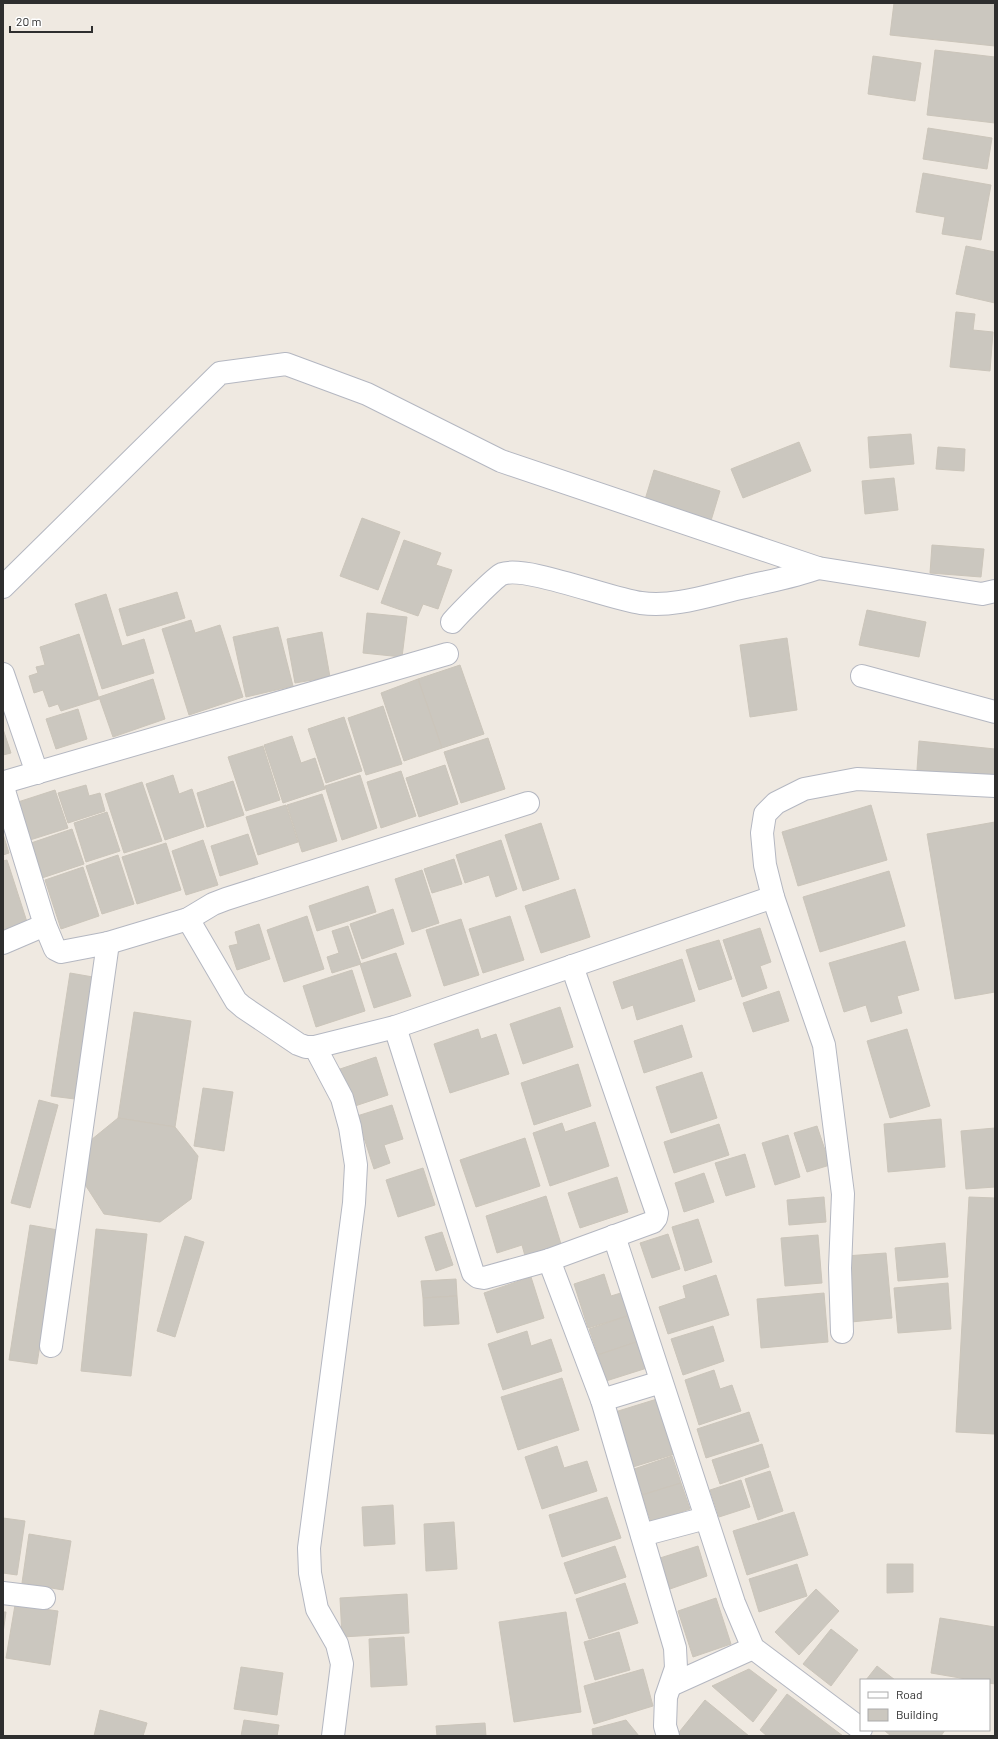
<svg xmlns="http://www.w3.org/2000/svg" width="998" height="1739" font-family="Barlow,sans-serif">
<style>
.building{fill:#cbc7bf;stroke:#cbc5ba}
.lines{fill:none;stroke-linecap:round;stroke-linejoin:round}
.minor-casing{stroke:#b4b7c1;stroke-width:24}
.minor{stroke:#fff;stroke-width:22}
</style>
<rect width="100%" height="100%" fill="#efe9e1"/>
<g class="building">
<polygon points="894,3 995,3 995,46 890,35"/>
<polygon points="935,50 995,57 995,123 927,115"/>
<polygon points="873,56 921,63 915,101 868,94"/>
<polygon points="928,128 992,138 987,169 923,159"/>
<polygon points="923,173 991,185 981,240 942,234 945,217 916,212"/>
<polygon points="966,246 995,252 995,303 956,294"/>
<polygon points="956,312 975,314 973,330 993,332 990,371 950,367"/>
<polygon points="911,434 914,464 870,468 868,437"/>
<polygon points="799,442 811,471 743,498 731,469"/>
<polygon points="938,447 965,449 964,471 936,469"/>
<polygon points="654,470 720,491 710,524 644,503"/>
<polygon points="894,478 898,510 865,514 862,481"/>
<polygon points="362,518 400,532 378,590 340,576"/>
<polygon points="404,540 441,553 436,565 452,570 438,609 423,604 418,616 381,603"/>
<polygon points="932,545 984,549 981,577 930,573"/>
<polygon points="177,592 185,618 127,636 119,609"/>
<polygon points="106,594 122,646 144,639 154,673 102,689 75,604"/>
<polygon points="867,610 926,622 919,657 859,645"/>
<polygon points="367,613 407,617 402,657 363,653"/>
<polygon points="191,620 195,633 220,625 243,697 189,715 162,629"/>
<polygon points="278,627 293,686 246,697 233,637"/>
<polygon points="322,632 330,677 295,683 287,639"/>
<polygon points="79,634 99,699 61,711 58,704 49,707 43,690 34,693 29,676 38,673 36,667 45,665 40,647"/>
<polygon points="787,638 797,710 750,717 740,645"/>
<polygon points="460,665 484,734 442,748 418,679"/>
<polygon points="153,679 165,719 113,737 99,697"/>
<polygon points="418,679 442,748 404,761 381,693"/>
<polygon points="383,706 402,764 366,775 348,718"/>
<polygon points="78,709 87,739 56,749 46,719"/>
<polygon points="344,717 362,771 326,783 308,729"/>
<polygon points="3,729 11,753 3,755"/>
<polygon points="292,736 301,763 315,758 325,789 283,803 264,745"/>
<polygon points="488,738 505,789 461,803 444,752"/>
<polygon points="919,741 995,749 995,778 917,770"/>
<polygon points="263,746 280,800 246,811 228,757"/>
<polygon points="445,765 458,804 419,817 406,778"/>
<polygon points="401,771 416,816 381,828 367,782"/>
<polygon points="173,775 179,794 192,789 204,827 165,840 146,784"/>
<polygon points="360,775 377,828 342,840 325,786"/>
<polygon points="233,781 244,815 207,827 197,793"/>
<polygon points="142,782 162,841 124,853 105,794"/>
<polygon points="86,785 89,796 100,793 105,811 68,823 58,793"/>
<polygon points="55,790 68,828 30,840 18,802"/>
<polygon points="322,794 337,841 302,852 287,805"/>
<polygon points="286,805 298,842 258,855 246,817"/>
<polygon points="871,805 887,860 798,886 782,832"/>
<polygon points="107,812 120,851 86,862 74,823"/>
<polygon points="995,822 995,992 955,999 927,834"/>
<polygon points="541,823 559,879 523,891 505,835"/>
<polygon points="72,829 84,864 42,878 31,843"/>
<polygon points="3,834 9,853 3,855"/>
<polygon points="248,834 258,864 220,876 211,846"/>
<polygon points="203,840 218,885 186,895 172,851"/>
<polygon points="501,840 517,889 496,897 489,875 465,883 456,855"/>
<polygon points="166,843 181,890 137,904 122,857"/>
<polygon points="118,855 134,904 102,914 86,866"/>
<polygon points="454,859 462,884 432,893 424,869"/>
<polygon points="7,860 27,922 3,930 3,861"/>
<polygon points="83,867 99,916 61,929 45,880"/>
<polygon points="422,870 439,923 412,932 395,879"/>
<polygon points="889,871 905,926 820,952 803,897"/>
<polygon points="368,886 376,912 317,931 309,906"/>
<polygon points="575,889 590,937 541,953 525,906"/>
<polygon points="393,909 404,944 362,959 350,924"/>
<polygon points="307,916 324,969 284,982 267,930"/>
<polygon points="510,916 524,960 483,973 469,929"/>
<polygon points="461,919 479,975 444,986 426,930"/>
<polygon points="259,924 270,959 237,970 229,946 238,944 235,932"/>
<polygon points="348,926 361,964 332,973 327,957 339,953 332,931"/>
<polygon points="760,928 771,962 760,966 767,988 742,997 723,940"/>
<polygon points="719,940 732,979 699,990 686,950"/>
<polygon points="905,941 919,990 897,996 902,1013 871,1022 866,1005 844,1012 829,963"/>
<polygon points="396,953 411,996 374,1008 360,964"/>
<polygon points="682,959 695,1001 637,1020 633,1005 622,1009 613,982"/>
<polygon points="352,970 365,1011 316,1027 303,986"/>
<polygon points="70,973 93,977 75,1099 51,1096"/>
<polygon points="779,991 789,1021 753,1032 743,1003"/>
<polygon points="560,1007 573,1047 523,1064 510,1024"/>
<polygon points="134,1012 191,1021 175,1127 118,1118"/>
<polygon points="682,1025 692,1057 644,1073 634,1041"/>
<polygon points="478,1029 481,1039 496,1034 509,1074 450,1093 434,1044"/>
<polygon points="907,1029 930,1106 890,1118 867,1041"/>
<polygon points="376,1057 388,1095 352,1107 340,1069"/>
<polygon points="578,1064 591,1106 534,1125 521,1083"/>
<polygon points="702,1072 717,1118 671,1133 656,1087"/>
<polygon points="203,1088 233,1092 224,1151 194,1146"/>
<polygon points="39,1100 58,1105 30,1208 11,1203"/>
<polygon points="392,1105 403,1139 384,1145 390,1163 374,1169 357,1116"/>
<polygon points="118,1118 175,1127 198,1156 191,1199 160,1222 104,1214 84,1183 91,1140"/>
<polygon points="941,1119 945,1167 888,1172 884,1124"/>
<polygon points="595,1122 609,1166 550,1186 533,1133 562,1123 565,1132"/>
<polygon points="719,1124 729,1155 674,1173 664,1142"/>
<polygon points="817,1126 830,1165 807,1172 794,1133"/>
<polygon points="995,1128 995,1187 966,1189 961,1131"/>
<polygon points="788,1135 800,1177 775,1185 762,1143"/>
<polygon points="525,1138 540,1186 476,1207 460,1160"/>
<polygon points="745,1154 755,1187 726,1196 715,1163"/>
<polygon points="423,1168 435,1205 398,1217 386,1180"/>
<polygon points="704,1173 714,1202 684,1212 675,1183"/>
<polygon points="617,1177 628,1212 580,1228 568,1193"/>
<polygon points="546,1196 561,1244 525,1256 522,1245 497,1253 486,1216"/>
<polygon points="824,1197 826,1222 789,1225 787,1200"/>
<polygon points="969,1197 995,1198 995,1434 956,1432"/>
<polygon points="698,1219 712,1262 685,1271 672,1227"/>
<polygon points="30,1225 58,1230 37,1364 9,1360"/>
<polygon points="96,1229 147,1234 131,1376 81,1371"/>
<polygon points="442,1232 453,1265 436,1271 425,1237"/>
<polygon points="668,1234 680,1269 652,1278 640,1243"/>
<polygon points="818,1235 822,1283 785,1286 781,1238"/>
<polygon points="185,1236 204,1242 175,1337 157,1331"/>
<polygon points="945,1243 948,1277 898,1281 895,1248"/>
<polygon points="886,1253 892,1318 851,1322 846,1256"/>
<polygon points="604,1274 611,1296 624,1292 631,1315 588,1328 574,1284"/>
<polygon points="716,1275 729,1315 668,1334 659,1307 686,1298 683,1286"/>
<polygon points="531,1277 544,1318 497,1333 484,1293"/>
<polygon points="456,1279 457,1296 423,1298 421,1281"/>
<polygon points="948,1283 951,1329 898,1333 894,1288"/>
<polygon points="824,1293 828,1342 761,1348 757,1299"/>
<polygon points="457,1296 459,1324 424,1326 423,1298"/>
<polygon points="630,1315 639,1341 598,1355 589,1329"/>
<polygon points="713,1326 724,1361 683,1375 671,1339"/>
<polygon points="527,1331 531,1346 551,1339 562,1371 503,1390 488,1344"/>
<polygon points="639,1341 647,1368 606,1381 598,1355"/>
<polygon points="714,1370 720,1389 732,1385 741,1411 699,1425 685,1380"/>
<polygon points="562,1378 579,1430 518,1450 501,1397"/>
<polygon points="657,1399 675,1454 633,1467 615,1412"/>
<polygon points="749,1412 759,1441 706,1458 697,1429"/>
<polygon points="762,1444 769,1467 720,1484 712,1460"/>
<polygon points="557,1446 564,1468 587,1461 597,1491 542,1509 525,1457"/>
<polygon points="672,1456 681,1483 642,1495 634,1469"/>
<polygon points="770,1471 783,1511 758,1520 745,1479"/>
<polygon points="741,1480 750,1507 719,1517 710,1490"/>
<polygon points="681,1483 690,1509 651,1522 642,1495"/>
<polygon points="607,1497 621,1538 562,1557 549,1515"/>
<polygon points="393,1505 395,1544 364,1546 362,1507"/>
<polygon points="794,1512 808,1555 747,1575 733,1531"/>
<polygon points="3,1518 25,1521 17,1575 3,1573"/>
<polygon points="454,1522 457,1569 426,1571 424,1524"/>
<polygon points="29,1534 71,1541 63,1590 22,1583"/>
<polygon points="615,1546 626,1577 575,1594 564,1563"/>
<polygon points="698,1546 707,1576 670,1589 660,1558"/>
<polygon points="797,1564 807,1596 759,1612 749,1579"/>
<polygon points="887,1564 913,1564 913,1592 887,1593"/>
<polygon points="625,1583 638,1623 589,1639 576,1599"/>
<polygon points="816,1589 839,1611 799,1655 775,1632"/>
<polygon points="407,1594 409,1633 342,1637 340,1598"/>
<polygon points="716,1598 731,1644 693,1657 678,1611"/>
<polygon points="15,1605 58,1611 50,1665 6,1658"/>
<polygon points="3,1612 6,1612 3,1633"/>
<polygon points="566,1612 581,1712 514,1722 499,1622"/>
<polygon points="940,1618 995,1627 995,1684 989,1683 989,1680 972,1680 931,1673"/>
<polygon points="831,1629 858,1650 831,1686 803,1664"/>
<polygon points="619,1632 630,1670 595,1680 584,1642"/>
<polygon points="404,1637 407,1685 371,1687 369,1639"/>
<polygon points="877,1666 895,1680 866,1680"/>
<polygon points="241,1667 283,1673 277,1715 234,1709"/>
<polygon points="643,1669 653,1706 594,1724 584,1686"/>
<polygon points="749,1669 777,1690 753,1722 712,1686"/>
<polygon points="787,1694 843,1736 767,1736 760,1730"/>
<polygon points="705,1700 749,1736 676,1736"/>
<polygon points="100,1710 147,1723 143,1736 94,1736"/>
<polygon points="244,1720 279,1725 277,1736 241,1736"/>
<polygon points="626,1720 639,1736 593,1736 592,1729"/>
<polygon points="485,1723 486,1736 437,1736 436,1726"/>
<polygon points="886,1730 945,1730 941,1736 891,1736 885,1731"/>
</g>
<g class="lines">
<g class="minor-casing">
<g id="minor">
<polyline points="3,587 220,373 286,364 367,394 501,461 818,568 982,594 995,591"/>
<path d="M452 622C459 614 495 577 502 574 525 565 610 599 641 603 675 608 712 594 745 587 770 581 794 577 818 568"/>
<polyline points="3,674 37,773"/>
<polyline points="862,676 995,712"/>
<polyline points="773,897 824,1045 843,1194 840,1268 842,1332"/>
<polyline points="188,919 236,1001 243,1007 298,1044 306,1047 315,1047 395,1027 773,897 765,865 762,833 765,814 776,803 804,789 857,779 995,786"/>
<polyline points="45,925 55,949 61,952 108,943 188,919 213,904 226,899 528,803"/>
<polyline points="3,943 45,925 5,794 4,786 8,781 447,654"/>
<polyline points="395,1027 473,1273 478,1277 484,1278 549,1260 653,1222 656,1218 657,1213 572,966"/>
<polyline points="315,1047 342,1098 350,1127 356,1165 354,1203 309,1548 310,1573 317,1609 337,1644 342,1664 333,1736"/>
<polyline points="614,1236 734,1603 753,1648 861,1729"/>
<polyline points="549,1260 602,1400 675,1648 676,1668 666,1697 665,1726 668,1736"/>
<polyline points="51,1346 108,943"/>
<polyline points="602,1400 661,1382"/>
<polyline points="642,1535 706,1518"/>
<polyline points="3,1593 44,1598"/>
<polyline points="671,1685 753,1648"/>
</g>
</g>
<use href="#minor" class="minor"/>
</g>
<rect width="998" height="1739" fill="none" stroke="#2e2e2e" stroke-width="8"/>
<rect x="860" y="1679" width="130" height="52" fill="#ffffff" stroke="#ababab"/>
<rect x="868" y="1692" width="20" height="6" fill="#ffffff" stroke="#ababab"/>
<text x="896" y="1699" font-size="12" fill="#2e2e2e">Road</text>
<rect x="868" y="1709" width="20" height="12" fill="#cbc7bf" stroke="#ababab"/>
<text x="896" y="1719" font-size="12" fill="#2e2e2e">Building</text>
<path d="M10 26v6h82v-6" fill="none" stroke="#2e2e2e" stroke-width="2"/>
<text x="16" y="26" font-size="12" fill="#2e2e2e" stroke="#ffffff" stroke-width="3" paint-order="stroke">20 m</text>
</svg>
